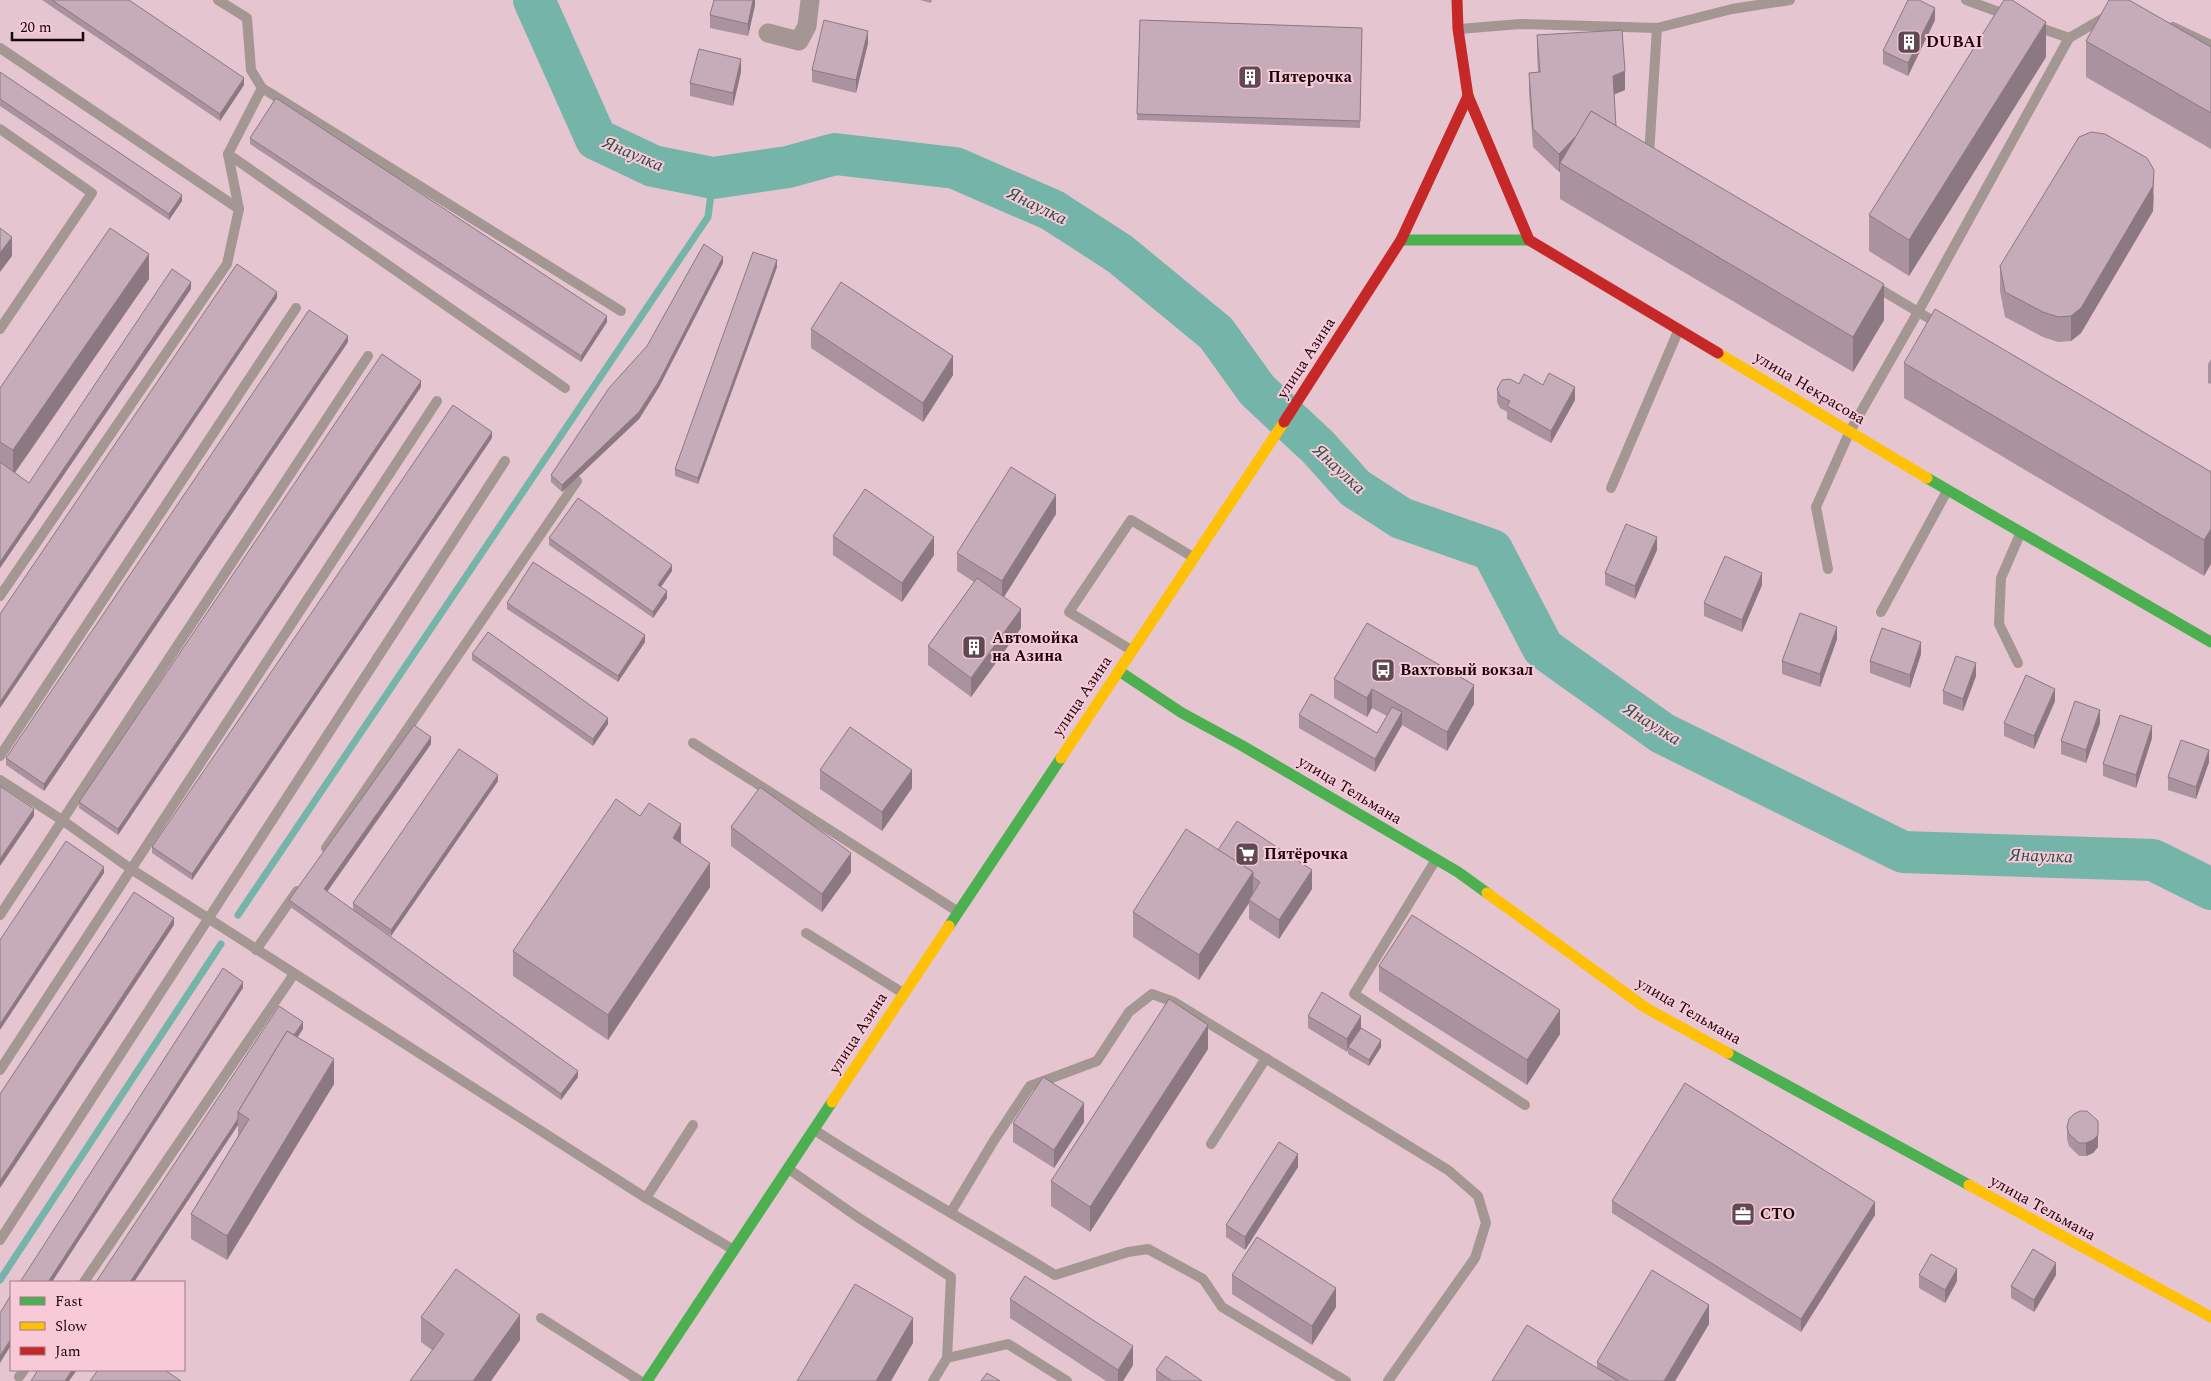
<svg xmlns="http://www.w3.org/2000/svg" width="2211" height="1381" font-family="Spectral,serif">
<style>
.lines{fill:none;stroke-linecap:round;stroke-linejoin:round}
.stream{stroke:#74b4a9;stroke-width:7}
.river{stroke:#74b4a9;stroke-width:42}
.lane{stroke:#a49693;stroke-width:10}
.street{stroke:#a49693;stroke-width:19}
.fast{stroke:#4caf50;stroke-width:11}
.slow{stroke:#ffc107;stroke-width:11}
.jam{stroke:#c62828;stroke-width:11}
.wall{fill:#aa939e}
.shaded-wall{fill:#8b7881}
.building{fill:#c6abb8;stroke:#8b7881}
.labels{text-anchor:middle;dominant-baseline:central;stroke-width:4;stroke-linejoin:round;paint-order:stroke}
.poi-label{font-size:16px;font-weight:bold;fill:#19060d;stroke:#f8c9d6;text-anchor:start}
.street-label{font-size:16px;fill:#19060d;stroke:#f8c9d6}
.water-label{font-size:18px;font-style:italic;fill:#255249;stroke:#f8c9d6}
</style>
<rect width="100%" height="100%" fill="#e5c5cf"/>
<g class="lines">
<g class="stream">
<polyline points="238,915 708,217 713,178"/>
<polyline points="0,1280 221,944"/>
</g>
<polyline class="river" points="534,0 596,139 653,166 713,178 788,167 835,154 955,168 1052,210 1120,254 1216,333 1257,390 1318,447 1355,488 1401,518 1492,550 1543,648 1662,733 1903,852 2153,860 2211,889"/>
<g class="lane">
<polyline points="218,0 247,18 251,70 262,88"/>
<polyline points="1966,0 2010,16"/>
<polyline points="2173,27 2211,45"/>
<polyline points="1459,29 1520,24 1657,28 1732,9 1790,0"/>
<polyline points="2069,38 2107,16"/>
<polyline points="0,48 239,209"/>
<polyline points="0,129 92,193 0,329"/>
<polyline points="228,154 565,388"/>
<polyline points="1653,157 1649,155 1657,28"/>
<polyline points="1873,285 1940,325"/>
<polyline points="1611,488 1679,329"/>
<polyline points="1828,569 1816,507 1850,431 1918,312 2069,38 2035,26"/>
<polyline points="0,596 227,264 239,209 228,154 262,88 621,311"/>
<polyline points="1881,612 1947,491"/>
<polyline points="1131,650 1069,612 1131,520 1193,557"/>
<polyline points="2018,663 1999,624 2001,578 2021,532"/>
<polyline points="693,743 957,911"/>
<polyline points="0,756 296,308"/>
<polyline points="0,780 62,820 131,869 646,1198"/>
<polyline points="326,848 577,481"/>
<polyline points="1435,861 1354,994 1525,1105"/>
<polyline points="0,915 368,356"/>
<polyline points="806,933 903,993"/>
<polyline points="256,950 297,891"/>
<polyline points="0,1070 437,401"/>
<polyline points="693,1125 646,1198 734,1250"/>
<path d="M816 1131C894 1182 976 1226 1055 1275L1128 1252 1148 1249 1203 1279 1222 1307 1346 1381"/>
<polyline points="1211,1144 1266,1058"/>
<polyline points="790,1170 859,1218 951,1277 947,1358 933,1381"/>
<polyline points="951,1212 993,1142 1030,1086 1097,1061 1129,1012 1152,994 1174,1002 1448,1170 1478,1196 1486,1223 1475,1258 1388,1381"/>
<polyline points="0,1240 505,461"/>
<polyline points="84,1282 294,974"/>
<polyline points="541,1318 640,1381"/>
<polyline points="947,1358 1008,1344 1067,1381"/>
<polyline points="19,1377 24,1370"/>
</g>
<polyline class="street" points="768,33 799,41 807,26 810,0"/>
<g class="fast">
<polyline points="1401,240 1529,240"/>
<polyline points="1927,478 2211,642"/>
<polyline points="1119,671 1182,713 1241,745 1458,872 1487,893"/>
<polyline points="949,926 1061,758"/>
<polyline points="1728,1053 1969,1185"/>
<polyline points="647,1381 832,1102"/>
</g>
<g class="slow">
<polyline points="1718,353 1927,478"/>
<polyline points="1061,758 1284,422"/>
<polyline points="1487,893 1646,1008 1728,1053"/>
<polyline points="832,1102 949,926"/>
<polyline points="1969,1185 2211,1317"/>
</g>
<g class="jam">
<polyline points="1468,96 1529,240 1718,353"/>
<polyline points="1284,422 1401,240 1468,96 1458,29 1457,0"/>
</g>
</g>
<g class="wall">
<polygon points="42,0 129,0 244,85 220,121"/>
<polygon points="755,0 755,5 748,36 710,28 710,15"/>
<polygon points="920,0 932,0 931,3"/>
<polygon points="1140,20 1362,28 1360,128 1137,120"/>
<polygon points="1935,20 1908,76 1883,64 1883,51"/>
<polygon points="1537,35 1625,90 1614,94 1616,126 1884,320 1853,372 1560,199 1560,171 1559,172 1533,147 1529,92 1529,73 1538,72 1537,54"/>
<polygon points="2086,41 2211,47 2211,149 2086,77"/>
<polygon points="868,43 856,93 812,82 812,70"/>
<polygon points="2046,57 1909,276 1869,251 1869,215"/>
<polygon points="0,72 182,201 169,220 0,106"/>
<polygon points="741,72 733,106 690,96 690,83"/>
<polygon points="250,138 607,322 581,362 250,144"/>
<polygon points="2154,195 2153,211 2081,333 2071,341 2058,342 2043,337 2005,317 2000,291 2000,266"/>
<polygon points="723,263 659,387 639,419 562,492 551,482 551,475"/>
<polygon points="777,267 698,484 675,476 675,469"/>
<polygon points="149,279 15,473 29,483 191,289 0,568 0,388"/>
<polygon points="811,329 953,375 923,422 811,348"/>
<polygon points="348,342 44,791 6,765 6,758"/>
<polygon points="2211,359 2211,384 2208,383 2208,364"/>
<polygon points="1904,363 2211,472 2204,576 1904,398"/>
<polygon points="1519,384 1543,385 1575,400 1551,443 1507,419 1507,412 1500,408 1497,402 1497,389"/>
<polygon points="421,387 118,835 79,808 79,802"/>
<polygon points="492,438 192,880 152,853 152,847"/>
<polygon points="1056,514 1004,597 1021,628 971,697 928,665 928,646 974,582 957,571 957,553"/>
<polygon points="833,536 934,555 902,602 833,555"/>
<polygon points="549,538 672,571 661,587 667,598 653,618 549,545"/>
<polygon points="1657,550 1635,599 1605,585 1605,573"/>
<polygon points="1762,585 1742,632 1704,616 1704,603"/>
<polygon points="507,603 645,642 618,682 507,609"/>
<polygon points="1837,639 1820,687 1782,674 1782,661"/>
<polygon points="472,654 608,724 593,746 472,660"/>
<polygon points="1921,654 1910,688 1870,673 1870,661"/>
<polygon points="1976,676 1963,711 1943,704 1943,691"/>
<polygon points="1334,679 1474,704 1447,751 1402,725 1375,772 1299,728 1299,715 1377,733 1387,716 1372,708 1367,717 1334,698"/>
<polygon points="2055,701 2034,749 2004,736 2004,723"/>
<polygon points="2100,723 2086,763 2061,754 2061,741"/>
<polygon points="2152,738 2136,788 2103,776 2103,764"/>
<polygon points="431,744 327,892 578,1077 561,1100 289,906 289,900"/>
<polygon points="2209,762 2196,799 2168,790 2168,777"/>
<polygon points="820,770 912,788 882,831 820,789"/>
<polygon points="498,781 391,936 353,910 353,903"/>
<polygon points="731,827 851,872 822,912 731,846"/>
<polygon points="681,843 710,887 608,1040 513,976 513,951"/>
<polygon points="1218,850 1312,889 1279,939 1249,919 1249,903 1199,980 1133,937 1133,912"/>
<polygon points="1379,966 1560,1034 1527,1085 1379,991"/>
<polygon points="1308,1016 1361,1028 1381,1047 1369,1066 1348,1054 1348,1049 1347,1052 1308,1028"/>
<polygon points="303,1029 297,1037 334,1084 227,1260 191,1239 191,1214 238,1136 238,1125 134,1282 96,1282"/>
<polygon points="1208,1049 1090,1232 1051,1206 1051,1181"/>
<polygon points="1084,1122 1054,1168 1013,1142 1013,1123"/>
<polygon points="2067,1127 2098,1133 2098,1147 2093,1153 2086,1156 2079,1156 2069,1146 2067,1139"/>
<polygon points="1298,1167 1245,1250 1226,1237 1226,1225"/>
<polygon points="1612,1201 1875,1215 1801,1332 1612,1213"/>
<polygon points="1232,1275 1336,1307 1312,1345 1232,1294"/>
<polygon points="1919,1275 1957,1281 1945,1303 1919,1288"/>
<polygon points="2056,1275 2034,1312 2011,1298 2011,1286"/>
<polygon points="1010,1299 1133,1365 1123,1381 1106,1381 1010,1318"/>
<polygon points="421,1317 520,1340 432,1350 421,1342"/>
<polygon points="1709,1324 1675,1381 1492,1381 1597,1368 1597,1362"/>
<polygon points="1156,1370 1202,1381 1156,1381"/>
</g>
<g class="shaded-wall">
<polygon points="753,0 755,0 755,5 748,36 748,24"/>
<polygon points="1935,8 1935,20 1908,76 1908,63"/>
<polygon points="2046,22 2046,57 1909,276 1909,240"/>
<polygon points="868,31 868,43 856,93 856,80"/>
<polygon points="741,59 741,72 733,106 733,93"/>
<polygon points="1625,71 1625,90 1613,95 1613,76"/>
<polygon points="244,78 244,85 220,121 220,114"/>
<polygon points="1592,119 1560,163 1560,171 1559,172 1559,154"/>
<polygon points="2154,170 2153,211 2081,333 2071,341 2071,316"/>
<polygon points="182,195 182,201 169,220 169,214"/>
<polygon points="12,237 12,256 0,272 0,253"/>
<polygon points="149,254 149,279 13,475 13,450"/>
<polygon points="723,257 723,263 659,387 639,419 562,492 562,485"/>
<polygon points="777,260 777,267 698,484 698,478"/>
<polygon points="191,282 191,289 0,568 0,562"/>
<polygon points="1884,284 1884,320 1853,372 1853,337"/>
<polygon points="277,292 277,298 0,708 0,702"/>
<polygon points="607,316 607,322 581,362 581,356"/>
<polygon points="348,336 348,342 44,791 44,784"/>
<polygon points="953,356 953,375 923,422 923,403"/>
<polygon points="421,381 421,387 118,835 118,829"/>
<polygon points="1575,387 1575,400 1551,443 1551,431"/>
<polygon points="492,432 492,438 192,880 192,874"/>
<polygon points="1056,495 1056,514 1002,600 1002,581"/>
<polygon points="2211,529 2211,564 2204,576 2204,540"/>
<polygon points="934,537 934,555 902,602 902,583"/>
<polygon points="1657,537 1657,550 1635,599 1635,586"/>
<polygon points="672,565 672,571 658,591 658,585"/>
<polygon points="1762,573 1762,585 1742,632 1742,620"/>
<polygon points="667,591 667,598 653,618 653,612"/>
<polygon points="1021,609 1021,628 971,697 971,678"/>
<polygon points="1837,627 1837,639 1820,687 1820,674"/>
<polygon points="645,635 645,642 618,682 618,676"/>
<polygon points="1921,642 1921,654 1910,688 1910,675"/>
<polygon points="1976,663 1976,676 1963,711 1963,699"/>
<polygon points="1474,685 1474,704 1447,751 1447,732"/>
<polygon points="1372,689 1372,708 1367,717 1367,698"/>
<polygon points="2055,689 2055,701 2034,749 2034,736"/>
<polygon points="2100,710 2100,723 2086,763 2086,750"/>
<polygon points="1402,712 1402,725 1375,772 1375,759"/>
<polygon points="608,718 608,724 593,746 593,739"/>
<polygon points="2152,726 2152,738 2136,788 2136,775"/>
<polygon points="431,737 431,744 324,896 324,889"/>
<polygon points="2209,750 2209,762 2196,799 2196,787"/>
<polygon points="912,770 912,788 882,831 882,812"/>
<polygon points="498,775 498,781 391,936 391,930"/>
<polygon points="34,809 34,816 0,866 0,859"/>
<polygon points="681,824 681,849 673,838"/>
<polygon points="851,853 851,872 822,912 822,894"/>
<polygon points="710,863 710,887 608,1040 608,1015"/>
<polygon points="104,867 104,873 0,1030 0,1024"/>
<polygon points="1312,870 1312,889 1279,939 1279,920"/>
<polygon points="1253,872 1253,897 1249,900 1249,903 1199,980 1199,955"/>
<polygon points="174,918 174,925 0,1188 0,1181"/>
<polygon points="243,982 243,988 52,1282 48,1282"/>
<polygon points="1560,1010 1560,1034 1527,1085 1527,1060"/>
<polygon points="1361,1016 1361,1029 1348,1047 1347,1052 1347,1039"/>
<polygon points="303,1022 303,1029 245,1116 242,1114"/>
<polygon points="1208,1025 1208,1049 1090,1232 1090,1207"/>
<polygon points="1381,1040 1381,1047 1369,1066 1369,1060"/>
<polygon points="334,1059 334,1084 227,1260 227,1236"/>
<polygon points="578,1071 578,1077 561,1100 561,1094"/>
<polygon points="1084,1103 1084,1122 1054,1168 1054,1150"/>
<polygon points="238,1119 238,1125 134,1282 130,1282"/>
<polygon points="2098,1121 2098,1147 2093,1153 2086,1156 2086,1143"/>
<polygon points="1298,1154 1298,1167 1245,1250 1245,1237"/>
<polygon points="1875,1202 1875,1215 1801,1332 1801,1319"/>
<polygon points="2056,1263 2056,1275 2034,1312 2034,1300"/>
<polygon points="1957,1269 1957,1281 1945,1303 1945,1290"/>
<polygon points="1336,1288 1336,1307 1312,1345 1312,1326"/>
<polygon points="1709,1305 1709,1324 1675,1381 1664,1381"/>
<polygon points="520,1315 520,1340 491,1381 473,1381"/>
<polygon points="913,1318 913,1343 891,1381 876,1381"/>
<polygon points="11,1339 11,1345 0,1363 0,1356"/>
<polygon points="1133,1346 1133,1365 1123,1381 1118,1381 1118,1370"/>
<polygon points="72,1370 77,1370 69,1381 65,1381"/>
</g>
<g class="building">
<polygon points="52,0 129,0 244,78 220,114"/>
<polygon points="714,0 753,0 748,24 710,15"/>
<polygon points="1908,0 1919,0 1935,8 1908,63 1883,51"/>
<polygon points="2004,0 2012,0 2046,22 1909,240 1869,215"/>
<polygon points="2109,0 2129,0 2211,47 2211,113 2086,41"/>
<polygon points="824,20 868,31 856,80 812,70"/>
<polygon points="1140,20 1362,28 1360,121 1137,114"/>
<polygon points="1622,30 1625,71 1613,76 1616,126 1591,111 1577,135 1559,154 1533,129 1529,73 1540,72 1537,35"/>
<polygon points="699,49 741,59 733,93 690,83"/>
<polygon points="0,72 182,195 169,214 0,99"/>
<polygon points="276,98 607,316 581,356 250,138"/>
<polygon points="1591,111 1884,284 1853,337 1560,163"/>
<polygon points="2091,132 2105,134 2147,158 2154,170 2153,186 2081,308 2071,316 2058,317 2043,312 2005,292 2000,266 2079,137"/>
<polygon points="0,228 12,237 0,253"/>
<polygon points="110,228 149,254 13,450 0,442 0,388"/>
<polygon points="704,244 723,257 659,381 639,412 562,485 551,475 609,388 647,346"/>
<polygon points="753,252 777,260 698,478 675,469"/>
<polygon points="237,264 277,292 0,702 0,614"/>
<polygon points="172,269 191,282 0,562 0,462 29,483"/>
<polygon points="841,282 953,356 923,403 811,329"/>
<polygon points="1935,309 2211,472 2211,529 2204,540 1904,363"/>
<polygon points="309,310 348,336 44,784 6,758"/>
<polygon points="382,354 421,381 118,829 79,802"/>
<polygon points="1549,373 1575,387 1551,431 1507,406 1510,401 1500,396 1497,389 1502,380 1510,379 1519,384 1524,374 1543,385"/>
<polygon points="453,405 492,432 192,874 152,847"/>
<polygon points="1011,467 1056,495 1002,581 957,553"/>
<polygon points="865,489 934,537 902,583 833,536"/>
<polygon points="578,498 672,565 658,585 667,591 653,612 549,538"/>
<polygon points="1626,524 1657,537 1635,586 1605,573"/>
<polygon points="1725,556 1762,573 1742,620 1704,603"/>
<polygon points="533,562 645,635 618,676 507,603"/>
<polygon points="977,578 1021,609 971,678 928,646"/>
<polygon points="1800,613 1837,627 1820,674 1782,661"/>
<polygon points="1367,623 1474,685 1447,732 1372,689 1367,698 1334,679"/>
<polygon points="1882,628 1921,642 1910,675 1870,661"/>
<polygon points="488,632 608,718 593,739 472,654"/>
<polygon points="1956,656 1976,663 1963,699 1943,691"/>
<polygon points="2026,675 2055,689 2034,736 2004,723"/>
<polygon points="1311,694 1377,733 1392,707 1402,712 1375,759 1299,715"/>
<polygon points="2075,701 2100,710 2086,750 2061,741"/>
<polygon points="2120,715 2152,726 2136,775 2103,764"/>
<polygon points="414,725 431,737 324,889 578,1071 561,1094 289,900"/>
<polygon points="850,727 912,770 882,812 820,770"/>
<polygon points="2181,740 2209,750 2196,787 2168,777"/>
<polygon points="459,749 498,775 391,930 353,903"/>
<polygon points="0,786 34,809 0,859"/>
<polygon points="760,787 851,853 822,894 731,827"/>
<polygon points="616,799 640,816 649,803 681,824 673,838 710,863 608,1015 513,951"/>
<polygon points="1237,821 1312,870 1279,920 1249,900 1260,882 1253,877 1253,872 1218,850"/>
<polygon points="1186,829 1253,872 1199,955 1133,912"/>
<polygon points="66,841 104,867 0,1024 0,940"/>
<polygon points="134,892 174,918 0,1181 0,1094"/>
<polygon points="1412,915 1560,1010 1527,1060 1379,966"/>
<polygon points="223,968 243,982 48,1282 20,1282"/>
<polygon points="1322,992 1361,1016 1347,1039 1308,1016"/>
<polygon points="1169,999 1208,1025 1090,1207 1051,1181"/>
<polygon points="279,1006 303,1022 294,1035 287,1031 238,1112 238,1119 130,1282 96,1282"/>
<polygon points="1361,1028 1381,1040 1369,1060 1348,1047"/>
<polygon points="287,1031 334,1059 227,1236 191,1214 249,1119 238,1112"/>
<polygon points="1043,1077 1084,1103 1054,1150 1013,1123"/>
<polygon points="1685,1083 1875,1202 1801,1319 1612,1201"/>
<polygon points="2080,1111 2087,1111 2098,1121 2098,1135 2093,1140 2086,1143 2079,1143 2069,1134 2067,1127 2069,1119 2074,1114"/>
<polygon points="1279,1142 1298,1154 1245,1237 1226,1225"/>
<polygon points="1257,1237 1336,1288 1312,1326 1232,1275"/>
<polygon points="2033,1249 2056,1263 2034,1300 2011,1286"/>
<polygon points="1931,1254 1957,1269 1945,1290 1919,1275"/>
<polygon points="456,1269 520,1315 473,1381 410,1381 444,1334 421,1317"/>
<polygon points="1652,1270 1709,1305 1664,1381 1629,1381 1597,1362"/>
<polygon points="1025,1276 1133,1346 1118,1370 1010,1299"/>
<polygon points="855,1284 913,1318 876,1381 797,1381"/>
<polygon points="11,1295 11,1339 0,1356 0,1313"/>
<polygon points="1527,1325 1618,1381 1492,1381"/>
<polygon points="1166,1356 1202,1381 1172,1381 1156,1370"/>
<polygon points="38,1370 72,1370 65,1381 31,1381"/>
<polygon points="98,1370 165,1370 181,1381 90,1381"/>
<polygon points="987,1373 1000,1381 981,1381"/>
</g>
<defs>
<g id="building-square" transform="scale(1.25)"><rect x="-9" y="-9" width="18" height="18" rx="4" fill="#604951" stroke="#f8c9d6"/><path d="M-4-6H4V6H1V3H-1V6H-4ZM-2.5-4.3h1.7v1.8h-1.7ZM.8-4.3h1.7v1.8H.8ZM-2.5-1h1.7V.8h-1.7ZM.8-1h1.7V.8H.8Z" fill="#fff"/></g>
<g id="bus-square" transform="scale(1.25)"><rect x="-9" y="-9" width="18" height="18" rx="4" fill="#604951" stroke="#f8c9d6"/><path d="M-5-6H5V4H4V6H2V4H-2V6H-4V4H-5ZM-3.5-4V0h7V-4ZM-3.5 1.2v1.5H-2V1.2ZM2 1.2v1.5H3.5V1.2Z" fill="#fff"/></g>
<g id="supermarket-square" transform="scale(1.25)"><rect x="-9" y="-9" width="18" height="18" rx="4" fill="#604951" stroke="#f8c9d6"/><path d="M-6-5.5h2.5l.6 2H6L4.5 2H-2.5L-4.4-4H-6ZM-1.5 3.2a1.3 1.3 0 1 0 .1 0ZM3 3.2a1.3 1.3 0 1 0 .1 0Z" fill="#fff"/></g>
<g id="office-square" transform="scale(1.25)"><rect x="-9" y="-9" width="18" height="18" rx="4" fill="#604951" stroke="#f8c9d6"/><path d="M-6-3h4V-5.5h4V-3h4V5H-6ZM-1-4.5V-3h2v-1.5ZM-6 0V1H6V0Z" fill="#fff"/></g>
</defs>
<g fill-rule="evenodd">
<use href="#building-square" x="1909" y="42"/>
<use href="#building-square" x="1250" y="77"/>
<use href="#building-square" x="974" y="647"/>
<use href="#bus-square" x="1383" y="670"/>
<use href="#supermarket-square" x="1247" y="854"/>
<use href="#office-square" x="1743" y="1214"/>
</g>
<g class="labels">
<g class="poi-label">
<text x="1926" y="42">DUBAI</text>
<text x="1268" y="77">Пятерочка</text>
<text x="992" y="638">Автомойка<tspan x="992" dy="18">на Азина</tspan></text>
<text x="1400" y="670">Вахтовый вокзал</text>
<text x="1264" y="854">Пятёрочка</text>
<text x="1760" y="1214">СТО</text>
</g>
<g class="street-label">
<text transform="translate(1306 358) rotate(-57)">улица Азина</text>
<text transform="translate(1810 388) rotate(31)">улица Некрасова</text>
<text transform="translate(1082 696) rotate(-56)">улица Азина</text>
<text transform="translate(1350 790) rotate(31)">улица Тельмана</text>
<text transform="translate(1689 1011) rotate(30)">улица Тельмана</text>
<text transform="translate(858 1033) rotate(-57)">улица Азина</text>
<text transform="translate(2043 1208) rotate(29)">улица Тельмана</text>
</g>
<g class="water-label">
<text transform="translate(633 154) rotate(23)">Янаулка</text>
<text transform="translate(1037 206) rotate(26)">Янаулка</text>
<text transform="translate(1339 469) rotate(43)">Янаулка</text>
<text transform="translate(1652 724) rotate(32)">Янаулка</text>
<text transform="translate(2041 856) rotate(2)">Янаулка</text>
</g>
</g>
<rect x="10" y="1281" width="175" height="90" fill="#f8c9d6" stroke="#9f7b86"/>
<rect x="20" y="1297" width="25" height="8" fill="#4caf50" stroke="#9f7b86"/>
<text x="55" y="1306" font-size="15" fill="#19060d">Fast</text>
<rect x="20" y="1322" width="25" height="8" fill="#ffc107" stroke="#9f7b86"/>
<text x="55" y="1331" font-size="15" fill="#19060d">Slow</text>
<rect x="20" y="1347" width="25" height="8" fill="#c62828" stroke="#9f7b86"/>
<text x="55" y="1356" font-size="15" fill="#19060d">Jam</text>
<path d="M12 32v8h71v-8" fill="none" stroke="#19060d" stroke-width="2.5"/>
<text x="20" y="32" font-size="15" fill="#19060d" stroke="#f8c9d6" stroke-width="4" paint-order="stroke">20 m</text>
</svg>
